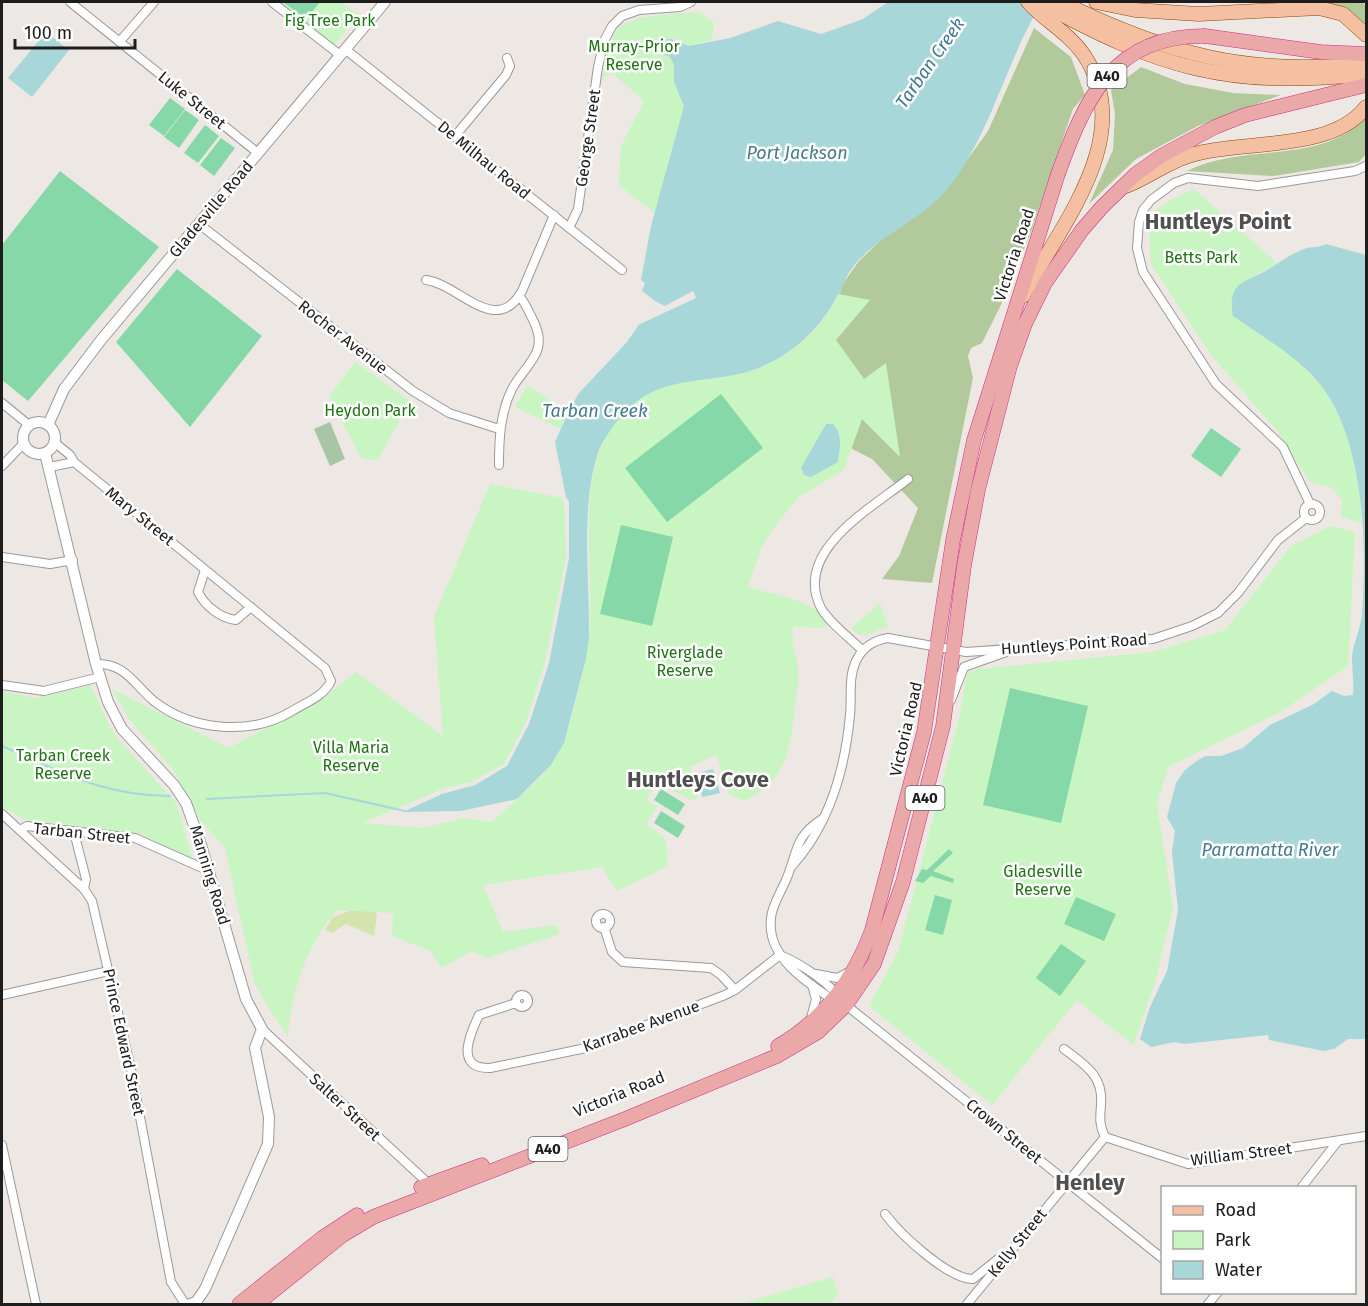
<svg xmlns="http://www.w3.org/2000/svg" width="1368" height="1306" font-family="'Fira Sans',sans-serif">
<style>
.grass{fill:#d3e5ac}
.forest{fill:#b2ca9b}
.cemetery{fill:#a8c5a6}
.park{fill:#c9f5c3}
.pitch{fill:#86d8a8}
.water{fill:#a7d7d9}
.pier{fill:#eee8e4}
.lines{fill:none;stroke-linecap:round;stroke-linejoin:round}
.stream{stroke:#a7d7d9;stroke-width:2}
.minor-casing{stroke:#9a9a9a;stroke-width:10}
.tertiary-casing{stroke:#9a9a9a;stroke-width:12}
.primary-casing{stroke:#8c470a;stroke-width:15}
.trunk-casing{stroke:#cd2f85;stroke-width:15}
.minor{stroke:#fff;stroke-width:8}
.tertiary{stroke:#fff;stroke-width:10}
.primary{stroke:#f5c0a1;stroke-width:14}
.trunk{stroke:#eaa8a8;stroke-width:14}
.trunk-bridge-casing{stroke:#cd2f85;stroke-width:15;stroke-linecap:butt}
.trunk-bridge{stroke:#eaa8a8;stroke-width:14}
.labels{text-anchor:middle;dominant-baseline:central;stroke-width:5;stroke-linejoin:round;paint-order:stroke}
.shield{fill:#fff;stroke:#616161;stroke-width:1.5}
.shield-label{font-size:15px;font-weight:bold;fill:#1d1d1d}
.park-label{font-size:16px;fill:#1e7413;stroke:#fff}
.street-label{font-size:16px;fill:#1d1d1d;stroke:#fff}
.water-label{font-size:18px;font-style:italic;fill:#477a90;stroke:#fff}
.district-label{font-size:22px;font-weight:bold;fill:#505050;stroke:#fff}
</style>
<rect width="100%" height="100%" fill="#eee8e4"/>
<polygon class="grass" points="364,906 377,914 374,936 346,924 332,933 325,930 333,917"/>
<g class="forest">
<polygon points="1310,2 1362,2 1366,6 1366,29 1355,17"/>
<polygon points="1034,28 1071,57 1085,95 1073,109 1031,232 1000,307 982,343 971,348 968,356 973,378 932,583 882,579 899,556 918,508 872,459 816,431 819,375 842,285 859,261 879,242 941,196 988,131"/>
<polygon points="1141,67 1185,84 1233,93 1281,95 1198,126 1136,159 1089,204 1113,150 1115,114 1111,90"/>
<path d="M1366 117V154L1359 162 1274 176 1187 171C1244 142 1321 166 1366 117Z"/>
</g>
<polygon class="cemetery" points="330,422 345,459 330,466 314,429"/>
<g class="park">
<polygon points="278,2 342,2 359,15 334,45"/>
<path d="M699 12 714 23 712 40 689 46 672 37 670 57 674 65V82L684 106 655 213 619 185 621 146 644 101 611 72 602 79C605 64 607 46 615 33 627 12 677 15 699 12Z"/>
<path d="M1194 189 1277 263C1250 282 1232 276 1233 316 1260 334 1290 352 1313 376 1345 410 1363 477 1361 523L1341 517 1342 500 1331 487 1310 482 1278 432 1211 355 1151 264 1149 229 1155 211 1172 199Z"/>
<path d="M838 294 870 300 836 340 864 379 886 363 900 457 862 419 844 470 800 496 777 523 762 546 748 587C778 596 807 598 829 622L823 628 793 627C791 646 796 651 798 668 800 679 796 694 795 705 791 747 787 782 744 801L729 794 716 755 690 767 698 798 692 801 657 782 646 800 657 807 646 824 665 838 668 866 617 891 602 867 483 885 503 932 556 925 560 934 487 958 472 951 442 968 430 951 392 936 393 913 337 910C308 941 291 993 288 1036L271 1012 254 982 225 848 201 821 174 771 129 719 112 689 229 748 327 695 356 672 443 736 434 617 490 484 562 498 564 503 566 557 545 662 526 722 504 764 471 782 442 789 363 823 422 828 464 818 492 822C512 803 535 785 551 765 563 750 567 732 572 715 578 690 586 665 589 639 592 608 589 575 589 544 589 505 588 468 608 433 644 374 687 387 743 373 783 364 821 331 838 294Z"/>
<polygon points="355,362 410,401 378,460 362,459 329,397"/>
<polygon points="527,385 568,412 560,429 515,407"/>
<polygon points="1330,526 1355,532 1348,666 1282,711 1168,767 1157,805 1173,908 1155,983 1133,1045 1077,1000 992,1105 869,1006 898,952 960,715 967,674 977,669 1153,652 1225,630 1291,546"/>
<path d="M880 603 888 627C870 632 865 642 851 628Z"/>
<polygon points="91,685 108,724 118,739 176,803 194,863 142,834 25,820 2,807 2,691 35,698"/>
<polygon points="833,1277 838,1294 830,1304 740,1304"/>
</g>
<g class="pitch">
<polygon points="283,2 320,2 306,19"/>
<polygon points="170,98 185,109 164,136 149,125"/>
<polygon points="185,110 199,120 179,148 164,137"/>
<polygon points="205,125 219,136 198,163 184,153"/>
<polygon points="221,138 235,148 214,176 200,165"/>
<polygon points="60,171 159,247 28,401 2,380 2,245"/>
<polygon points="177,269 262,336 190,427 116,342"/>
<polygon points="721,394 763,448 667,522 625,468"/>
<polygon points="1211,428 1241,449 1221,477 1191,456"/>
<polygon points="621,525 673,537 652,626 600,614"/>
<polygon points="1010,688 1088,706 1061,823 983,805"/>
<polygon points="661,789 685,804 678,815 654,800"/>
<polygon points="661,811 685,826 678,838 654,823"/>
<polygon points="949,849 953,853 933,871 954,879 953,883 931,876 923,883 915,881 922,869 927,870"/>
<polygon points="935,895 952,900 943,935 925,930"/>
<polygon points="1076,897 1116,914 1104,941 1064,924"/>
<polygon points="1061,944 1086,961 1060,996 1036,978"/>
</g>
<g class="water">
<path d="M888 2H1042C1006 60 988 145 942 195 912 228 850 246 840 295L838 294C820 332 783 363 743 373 695 385 655 375 619 419 611 429 602 441 598 453 580 506 590 582 589 638L586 659 564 743 551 765 517 799 461 811 403 812 442 794 475 785 507 766 529 724 549 663 569 558V502L566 497 555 442 570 408 579 393 627 342 655 301 642 291 645 283 641 280 651 226 684 106 674 82V65L670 57 660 53C661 30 676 41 689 46L730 38 778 21 821 34 863 19Z"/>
<polygon points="46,32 69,50 32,97 8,78"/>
<path d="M1326 244 1366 255V1039H1348L1334 1049 1324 1051 1269 1040 1268 1035 1184 1044 1174 1042 1151 1047 1140 1039 1150 1007 1167 971 1178 910 1172 852 1175 831 1167 817 1176 783 1185 770 1198 760 1206 756H1221L1243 748 1270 725 1314 704 1332 691 1344 696 1353 695C1354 682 1352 670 1352 658 1352 646 1361 628 1362 614 1367 543 1365 431 1313 376 1290 352 1260 335 1233 316 1227 280 1246 283 1267 270 1279 263 1290 254 1304 249 1311 246 1319 248 1326 244Z"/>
<path d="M826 424H833C843 434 840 448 838 462L811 477 804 475 801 468Z"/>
<polygon points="713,769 720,793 702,797 698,773"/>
</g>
<polygon class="pier" points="693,291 696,298 638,325 655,301 665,306"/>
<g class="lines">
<g class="stream">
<path d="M2 746C61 772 104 796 170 796"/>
<polyline points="207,799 325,793 405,811"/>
</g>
<g class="minor-casing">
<g id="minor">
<polyline points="70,2 258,153"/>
<polyline points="272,2 340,55"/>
<polyline points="120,41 154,2"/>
<polyline points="345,49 622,270"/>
<polyline points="455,136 506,75 510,66 507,58"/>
<polyline points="199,224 413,391 449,413 499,429"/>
<polyline points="569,228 578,209 598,67 604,41 612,26 622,16 639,10 680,7 691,2"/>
<path d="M426 280C459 284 496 338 522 291L554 215"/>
<polyline points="2,403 29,425"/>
<path d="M54 442 70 455 74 462 325 668 331 681C324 696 307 702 292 711 251 736 193 731 155 702 134 685 126 663 96 664"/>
<path d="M499 465C499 440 500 413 512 389 526 363 550 353 533 320 529 312 525 302 519 296"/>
<polyline points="2,466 24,443"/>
<polyline points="50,467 74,462"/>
<circle cx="1312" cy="512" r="8"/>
<polyline points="1310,504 1283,447 1216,384 1143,272 1137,248 1139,222 1143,210 1151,200 1174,183 1188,178 1258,186 1355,171 1366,166"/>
<polyline points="2,557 50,564 73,560"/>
<path d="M205 570 198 592C205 606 220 618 236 620L251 607"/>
<path d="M862 650C851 639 826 620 820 606 794 550 872 508 908 479"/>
<polyline points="2,685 44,691 100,677"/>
<polyline points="951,700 964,667 1009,651"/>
<polyline points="2,814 84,889 92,901 131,1069 171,1282 185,1304"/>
<path d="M822 819C795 837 798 849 788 875 783 889 772 904 771 918 766 957 807 983 835 1001"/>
<polyline points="20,830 27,826 135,838 209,871"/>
<polyline points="74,832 86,879 84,889"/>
<path d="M792 866C830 824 845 770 850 715 852 696 848 678 856 661 862 648 874 640 888 638L966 652 1153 639 1192 626 1218 613 1238 593 1278 540 1306 518"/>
<circle cx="603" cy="921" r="7"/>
<polyline points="604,927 612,952 623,962 711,968 721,975 735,990"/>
<path d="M780 955C804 965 831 984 846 1005L1162 1258"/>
<polyline points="816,974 837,978 849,972"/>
<circle cx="522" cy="1001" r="6"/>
<polyline points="2,995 109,971"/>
<path d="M516 1003 479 1015C470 1034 454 1069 490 1068L586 1048 725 995 735 990 780 955"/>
<polyline points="811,1018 816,999 812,985"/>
<polyline points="262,1029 429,1184"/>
<path d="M1064 1049C1085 1065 1104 1076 1101 1105 1100 1118 1099 1125 1105 1137"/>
<polyline points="1105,1137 1188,1164 1366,1136"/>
<polyline points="2,1145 36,1304"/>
<polyline points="1301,1188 1338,1141"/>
<path d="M885 1214C900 1234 948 1279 973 1279L998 1259"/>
<polyline points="967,1304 1105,1137"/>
<polyline points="1208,1304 1218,1292"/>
</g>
</g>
<g class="tertiary-casing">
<g id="tertiary">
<circle cx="39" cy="438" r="16"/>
<polyline points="48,425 64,389 101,340 385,2"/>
<polyline points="45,453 96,664 108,702 122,729 174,785 186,803 201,845 246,999 262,1029 255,1048 269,1117 268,1144 205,1289 196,1302 190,1304"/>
</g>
</g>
<g class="primary-casing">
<g id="primary">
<path d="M1039 2C1157 68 1230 89 1366 74"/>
<path d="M1061 2C1166 54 1248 76 1366 64"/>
<polyline points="1096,2 1135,10 1199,14 1319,8 1343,14 1366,35"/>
<path d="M1126 186C1147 178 1166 163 1188 156 1240 139 1331 153 1366 107"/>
<path d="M1023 296C1060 225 1138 137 1084 55 1069 33 1045 21 1028 2"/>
</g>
</g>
<g class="trunk-casing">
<g id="trunk">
<polyline points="1205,36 1321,52 1366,54"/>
<path d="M778 1046C823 1020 854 979 872 930L924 732 953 540 974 440 1058 174"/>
<polyline points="421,1187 482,1165"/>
<polyline points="239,1304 322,1238 357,1215"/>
<polyline points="257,1304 343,1235 373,1217 625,1119 777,1056 818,1032 846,1005 874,964 903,882 943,726 964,566 978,490 1010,366 1025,324 1045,283 1082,230 1102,207 1136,174 1161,156 1215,127 1245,115 1366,85"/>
</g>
</g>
<use href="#minor" class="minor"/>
<use href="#tertiary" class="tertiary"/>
<use href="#primary" class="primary"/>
<use href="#trunk" class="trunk"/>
<g class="trunk-bridge-casing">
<path id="trunk-bridge" d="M1058 174C1085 99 1113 35 1205 36"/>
</g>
<use href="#trunk-bridge" class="trunk-bridge"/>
</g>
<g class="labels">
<g class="shield">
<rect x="1087.5" y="64" width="39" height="24" rx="4.5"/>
<rect x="905.5" y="786" width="39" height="24" rx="4.5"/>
<rect x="528.5" y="1137" width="39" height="24" rx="4.5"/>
</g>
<g class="shield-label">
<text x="1107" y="76">A40</text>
<text x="925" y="798">A40</text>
<text x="548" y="1149">A40</text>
</g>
<g class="park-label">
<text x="330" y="20">Fig Tree Park</text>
<text x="634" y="46">Murray-Prior<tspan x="634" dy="18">Reserve</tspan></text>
<text x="1201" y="257">Betts Park</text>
<text x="370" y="410">Heydon Park</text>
<text x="685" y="652">Riverglade<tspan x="685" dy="18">Reserve</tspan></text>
<text x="351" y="747">Villa Maria<tspan x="351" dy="18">Reserve</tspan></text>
<text x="63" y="755">Tarban Creek<tspan x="63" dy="18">Reserve</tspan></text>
<text x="1043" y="871">Gladesville<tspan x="1043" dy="18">Reserve</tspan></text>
</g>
<g class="street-label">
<text transform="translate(192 100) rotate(39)">Luke Street</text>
<text transform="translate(588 138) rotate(-82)">George Street</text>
<text transform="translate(484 160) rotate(39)">De Milhau Road</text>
<text transform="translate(211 209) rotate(-50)">Gladesville Road</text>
<text transform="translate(1014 255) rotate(-72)">Victoria Road</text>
<text transform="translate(343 337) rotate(38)">Rocher Avenue</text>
<text transform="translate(140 516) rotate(39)">Mary Street</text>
<text transform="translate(1074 644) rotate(-4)">Huntleys Point Road</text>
<text transform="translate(906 729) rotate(-77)">Victoria Road</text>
<text transform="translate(82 833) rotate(6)">Tarban Street</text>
<text transform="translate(210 875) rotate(73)">Manning Road</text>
<text transform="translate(641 1026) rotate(-20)">Karrabee Avenue</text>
<text transform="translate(124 1042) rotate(78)">Prince Edward Street</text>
<text transform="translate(619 1094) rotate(-22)">Victoria Road</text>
<text transform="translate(345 1107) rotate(43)">Salter Street</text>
<text transform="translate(1004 1131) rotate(39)">Crown Street</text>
<text transform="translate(1241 1154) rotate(-7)">William Street</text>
<text transform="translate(1017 1243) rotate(-51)">Kelly Street</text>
</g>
<g class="water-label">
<text transform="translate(930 63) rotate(-55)">Tarban Creek</text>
<text x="797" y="153">Port Jackson</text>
<text x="595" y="411">Tarban Creek</text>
<text x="1270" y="850">Parramatta River</text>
</g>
<g class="district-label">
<text x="1218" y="221">Huntleys Point</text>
<text x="698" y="779">Huntleys Cove</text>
<text x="1090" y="1182">Henley</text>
</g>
</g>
<rect width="1368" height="1306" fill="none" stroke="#1d1d1d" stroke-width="6"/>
<rect x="1161" y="1186" width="195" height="108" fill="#ffffff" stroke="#a5a5a5" stroke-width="1.5"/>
<rect x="1173" y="1206" width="30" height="9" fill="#f5c0a1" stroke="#a5a5a5" stroke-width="1.5"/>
<text x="1215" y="1216" font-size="18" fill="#1d1d1d">Road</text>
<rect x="1173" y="1231" width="30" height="18" fill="#c9f5c3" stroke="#a5a5a5" stroke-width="1.5"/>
<text x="1215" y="1246" font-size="18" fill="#1d1d1d">Park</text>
<rect x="1173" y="1261" width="30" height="18" fill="#a7d7d9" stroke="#a5a5a5" stroke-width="1.5"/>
<text x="1215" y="1276" font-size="18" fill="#1d1d1d">Water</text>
<path d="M15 39v9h120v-9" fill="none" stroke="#1d1d1d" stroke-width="3"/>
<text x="24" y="39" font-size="18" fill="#1d1d1d" stroke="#ffffff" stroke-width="4.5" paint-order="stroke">100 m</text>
</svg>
